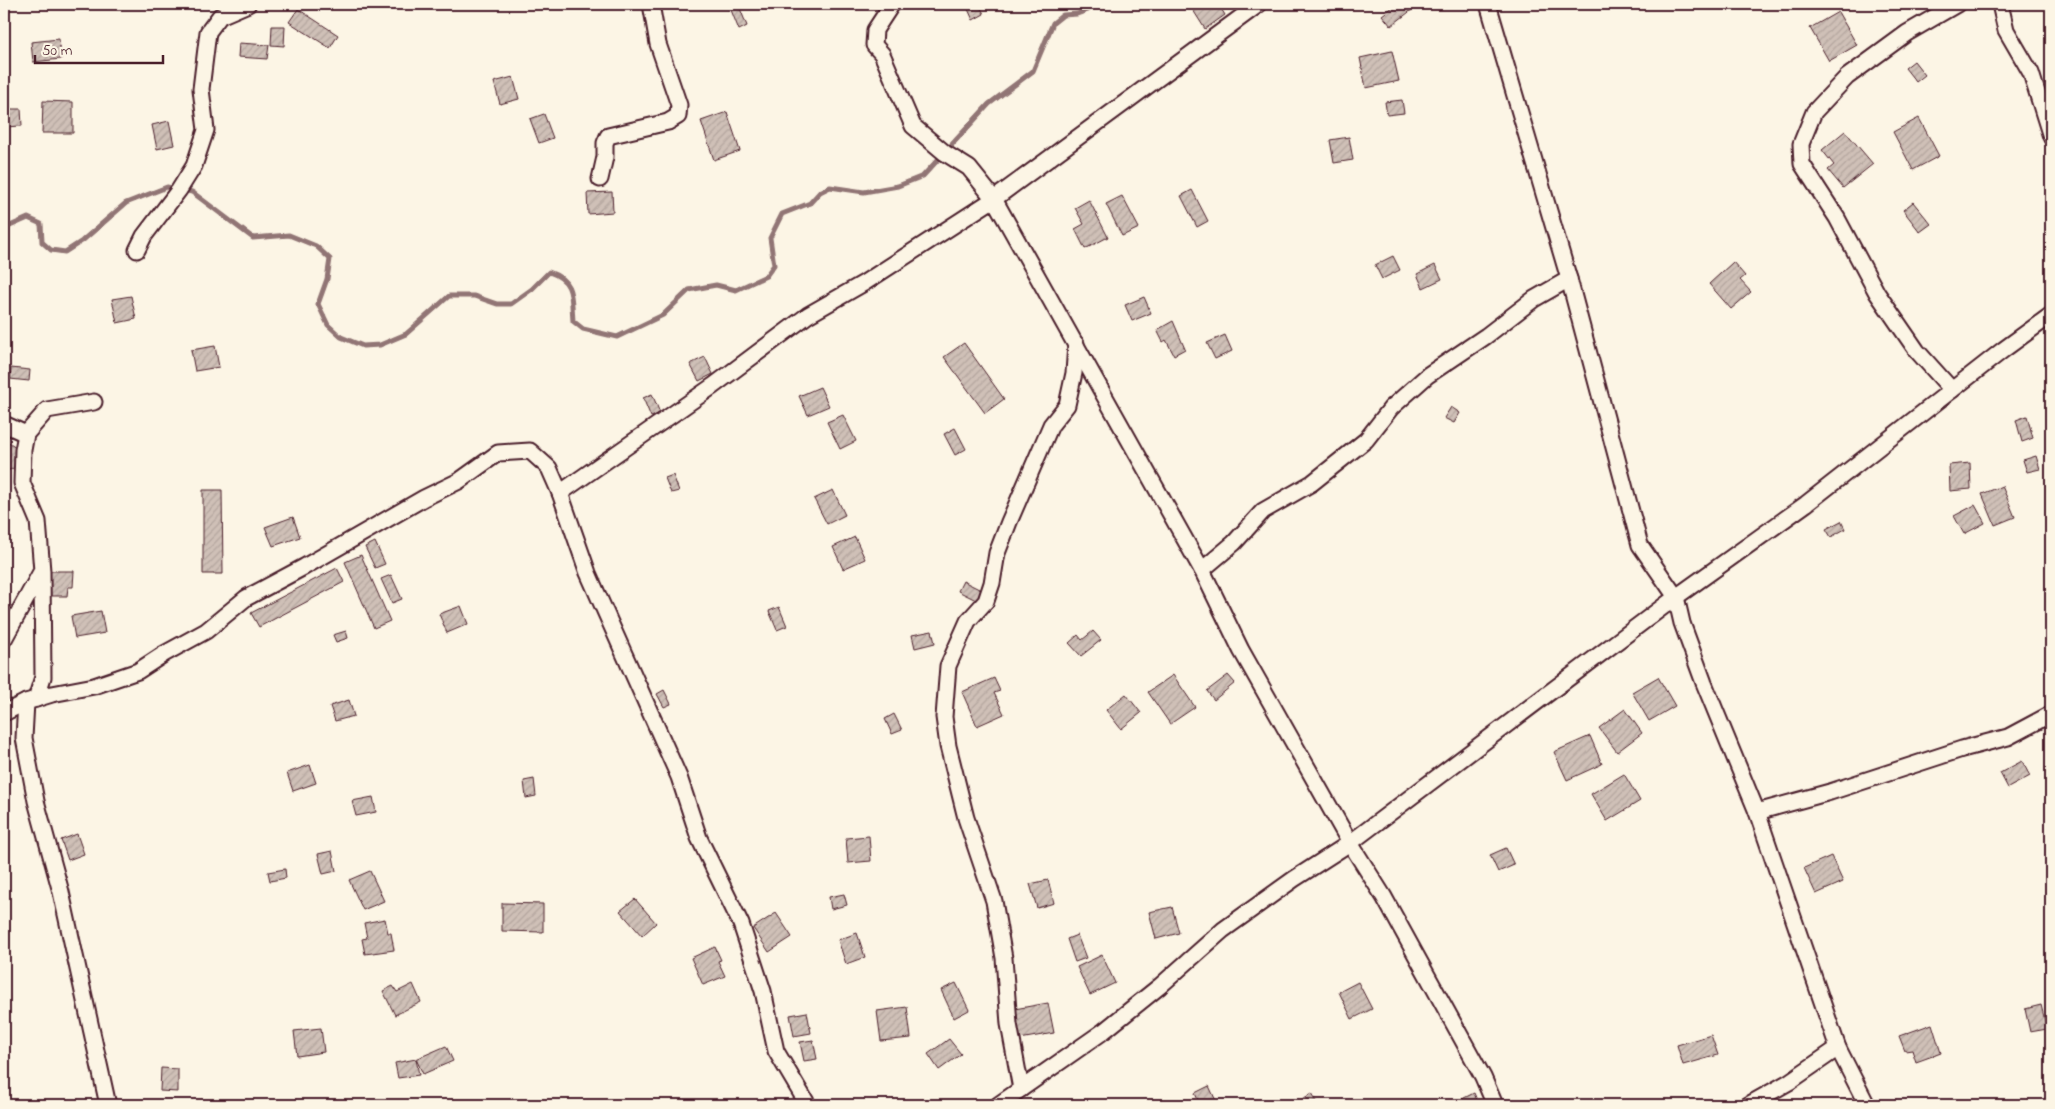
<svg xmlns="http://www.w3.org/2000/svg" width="2055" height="1109" font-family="'Indie Flower',sans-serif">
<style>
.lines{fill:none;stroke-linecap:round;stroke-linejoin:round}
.stream{stroke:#917474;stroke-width:5}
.building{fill:url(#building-hatch);stroke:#4a1f2b}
.street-casing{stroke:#4a1f2b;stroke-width:19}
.street{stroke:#fcf5e5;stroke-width:15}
</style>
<defs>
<pattern id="building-hatch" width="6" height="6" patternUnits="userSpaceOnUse" patternTransform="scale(1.25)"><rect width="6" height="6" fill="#cfc0b7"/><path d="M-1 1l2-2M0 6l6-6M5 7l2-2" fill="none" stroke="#b3a59e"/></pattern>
</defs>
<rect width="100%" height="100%" fill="#fcf5e5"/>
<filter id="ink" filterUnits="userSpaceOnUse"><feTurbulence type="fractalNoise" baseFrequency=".02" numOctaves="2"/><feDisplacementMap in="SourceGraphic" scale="10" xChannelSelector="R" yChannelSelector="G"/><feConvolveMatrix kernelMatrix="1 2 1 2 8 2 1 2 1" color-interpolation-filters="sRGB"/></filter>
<g filter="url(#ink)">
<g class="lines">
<path class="stream" d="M4 227 10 226 28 218 41 224 42 242 51 250 65 252 82 241 126 203 167 187 192 192 253 238 289 235 316 246 330 259 327 279 318 304 328 325 341 337 363 346 380 345 406 334 449 296H474L497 304H511L532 289 549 272C575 281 571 297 573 321L583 329 617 337 663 315 689 290 716 285 736 290 766 276 774 265 770 238 782 214 810 203 820 192 830 187 864 192 898 186 923 176 989 104 1033 71 1053 23 1063 15 1077 14 1088 10 1093 4"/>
</g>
<g class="building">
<polygon points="979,4 984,14 973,20 968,9"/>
<polygon points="1202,4 1218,4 1225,15 1205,29 1193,10"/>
<polygon points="1397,4 1409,4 1413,9 1391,26 1382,15"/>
<polygon points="739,6 747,26 739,30 731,10"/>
<polygon points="298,9 338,35 330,48 289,22"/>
<polygon points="1838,12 1857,45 1829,61 1810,28"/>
<polygon points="4,19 7,55 4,55"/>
<polygon points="272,26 285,26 284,46 271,45"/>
<polygon points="59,39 61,59 33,62 31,42"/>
<polygon points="239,43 269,45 267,59 238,57"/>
<polygon points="1392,51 1399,81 1366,88 1360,58"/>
<polygon points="1914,61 1925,75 1916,82 1905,68"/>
<polygon points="513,77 519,99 500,104 494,82"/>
<polygon points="1402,100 1404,113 1387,115 1385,102"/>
<polygon points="43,101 73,102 73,133 42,133"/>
<polygon points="4,109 21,109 22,126 4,127"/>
<polygon points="727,112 740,151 714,160 701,121"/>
<polygon points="544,114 553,138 539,143 530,119"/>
<polygon points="1919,118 1939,156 1913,170 1893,132"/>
<polygon points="169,121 174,145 157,149 152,125"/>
<polygon points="1845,131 1873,164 1843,188 1828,170 1834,165 1822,150"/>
<polygon points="1349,137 1353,160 1334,163 1330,140"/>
<polygon points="1192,190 1208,221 1197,227 1181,196"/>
<polygon points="612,192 613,212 588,214 587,193"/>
<polygon points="1122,196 1139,228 1122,236 1106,204"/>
<polygon points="1089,200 1108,237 1085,249 1075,229 1084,224 1075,208"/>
<polygon points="1913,202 1931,224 1920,232 1903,210"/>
<polygon points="1393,256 1400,270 1382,279 1375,265"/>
<polygon points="1733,262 1745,276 1740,280 1751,292 1731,309 1709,284"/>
<polygon points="1435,265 1442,279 1423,288 1417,274"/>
<polygon points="131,296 136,319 117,323 112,299"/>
<polygon points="1144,297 1151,313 1132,321 1125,305"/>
<polygon points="1173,321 1185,349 1174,355 1166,340 1163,342 1157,330"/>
<polygon points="1225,335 1232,351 1215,359 1207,343"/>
<polygon points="964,343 1004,399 985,413 944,357"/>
<polygon points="215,346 219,367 195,371 191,350"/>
<polygon points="705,357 713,374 699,381 690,364"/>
<polygon points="11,368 30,370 29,381 10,379"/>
<polygon points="820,387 829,406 808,415 799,396"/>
<polygon points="652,394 660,413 651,417 643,398"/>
<polygon points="1451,407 1460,413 1454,423 1444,418"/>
<polygon points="843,415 856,441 840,449 827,422"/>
<polygon points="2027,416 2033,438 2022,442 2016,420"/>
<polygon points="955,428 966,449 955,455 944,434"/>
<polygon points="4,439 16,447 18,467 9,470 4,476"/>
<polygon points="2036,456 2040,469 2027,472 2023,460"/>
<polygon points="1970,463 1971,489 1950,491 1949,465"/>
<polygon points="673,475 679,491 671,493 665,478"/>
<polygon points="2002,486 2015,517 1995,525 1982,494"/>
<polygon points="203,490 222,490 223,574 203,574"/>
<polygon points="833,490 845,515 827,524 814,499"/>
<polygon points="1975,505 1985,523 1964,534 1954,516"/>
<polygon points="293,517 300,537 273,546 265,527"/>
<polygon points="1841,521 1845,529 1831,537 1826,529"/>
<polygon points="855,537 865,559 843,569 833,547"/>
<polygon points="375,542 385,564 375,568 365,547"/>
<polygon points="361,555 390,621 374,628 345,562"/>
<polygon points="337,568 344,582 259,627 251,613"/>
<polygon points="50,571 74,571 73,587 68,587 67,596 50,596"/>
<polygon points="391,575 402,599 392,603 381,579"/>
<polygon points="963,581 983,591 978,601 958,591"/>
<polygon points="461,606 468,624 447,633 439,614"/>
<polygon points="779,607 787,626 777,630 769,611"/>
<polygon points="101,611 105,633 75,638 71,616"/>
<polygon points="346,631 348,638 336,642 333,635"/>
<polygon points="932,631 935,643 915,648 912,635"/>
<polygon points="1093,631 1101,640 1081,656 1069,643 1078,635 1082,640"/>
<polygon points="1173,675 1195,707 1170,724 1148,692"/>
<polygon points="1228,675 1235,683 1214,700 1207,691"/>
<polygon points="1658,677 1675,706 1649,721 1632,692"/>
<polygon points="994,678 1000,691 994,693 1004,714 977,726 962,692"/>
<polygon points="664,690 671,704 664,707 657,694"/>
<polygon points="1126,694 1141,713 1121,729 1106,710"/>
<polygon points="349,700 354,716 335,721 330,706"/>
<polygon points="1625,709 1642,733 1617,752 1599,728"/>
<polygon points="894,714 902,730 892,734 885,719"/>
<polygon points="1590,736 1602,764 1567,780 1554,752"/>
<polygon points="2022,761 2030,776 2008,788 2000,773"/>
<polygon points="310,765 316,783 293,791 287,773"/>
<polygon points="1624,774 1640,801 1607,821 1591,794"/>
<polygon points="534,779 536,796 526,798 524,781"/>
<polygon points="373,797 376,812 356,816 352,801"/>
<polygon points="77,834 84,854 68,860 61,840"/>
<polygon points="869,836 871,861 848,863 846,838"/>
<polygon points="1506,848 1514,865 1498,872 1490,855"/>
<polygon points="332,851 336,871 323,874 318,854"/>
<polygon points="1831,856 1843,882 1816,894 1804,868"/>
<polygon points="285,869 286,878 270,881 268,872"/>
<polygon points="370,871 384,901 363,910 349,880"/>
<polygon points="1048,880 1054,903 1037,908 1030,884"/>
<polygon points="844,894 847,905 831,909 829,897"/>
<polygon points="635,899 656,923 642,936 620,911"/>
<polygon points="502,903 543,904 543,932 502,931"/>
<polygon points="1172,907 1179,933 1156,939 1149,912"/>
<polygon points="776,913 792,937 769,952 753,928"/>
<polygon points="385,919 388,933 391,933 394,950 365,954 362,939 367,938 364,923"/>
<polygon points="857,933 865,957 846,964 838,940"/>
<polygon points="1077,935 1086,958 1075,962 1067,939"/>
<polygon points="715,947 721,960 718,961 725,976 703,985 691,958"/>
<polygon points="1102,955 1115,983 1090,995 1077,967"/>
<polygon points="1358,982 1372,1009 1352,1019 1339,992"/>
<polygon points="956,983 969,1010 954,1018 941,990"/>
<polygon points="413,984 421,1002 395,1015 383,991 393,986 397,992"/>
<polygon points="1048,1003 1054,1033 1014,1040 1009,1010"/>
<polygon points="2041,1005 2047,1029 2030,1032 2025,1009"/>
<polygon points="907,1007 911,1038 881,1041 877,1011"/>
<polygon points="807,1012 811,1033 794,1036 790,1015"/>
<polygon points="1932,1024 1941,1053 1916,1062 1912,1050 1905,1051 1899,1036"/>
<polygon points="321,1028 324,1052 297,1056 294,1031"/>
<polygon points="1711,1035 1718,1055 1683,1065 1677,1045"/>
<polygon points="949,1039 961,1054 939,1070 928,1054"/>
<polygon points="813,1040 817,1059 804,1061 800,1042"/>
<polygon points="446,1046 453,1061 423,1074 416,1059"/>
<polygon points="416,1059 419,1075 398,1078 395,1063"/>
<polygon points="161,1068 178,1069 178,1092 160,1091"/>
<polygon points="1209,1086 1218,1105 1200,1105 1195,1093"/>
<polygon points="1312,1093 1319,1105 1301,1105 1298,1102"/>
<polygon points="1474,1093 1479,1105 1465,1105 1462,1099"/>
</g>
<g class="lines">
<g class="street-casing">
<g id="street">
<polyline points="892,4 875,30 874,45 882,54 913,126 945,153 969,168 994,199 1202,570 1241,650 1350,843 1384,897 1483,1077 1495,1105"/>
<polyline points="1488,4 1569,279 1640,545 1676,597 1682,623 1704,683 1757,812 1838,1048 1867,1105"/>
<polyline points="2000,4 2006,30 2031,73 2051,137"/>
<polyline points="600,179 605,157 605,143 608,136 668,122 678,116 679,105 658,44 651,4"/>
<polyline points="137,250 144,236 179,190 194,166 206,130 201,89 208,32 220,16 248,4"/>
<polyline points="1952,390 1917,351 1877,293 1837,218 1802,164 1801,144 1814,112 1847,77 1907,33 1957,4"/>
<polyline points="4,424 26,434"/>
<polyline points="560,493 588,573 679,777 699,838 741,924 763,991 776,1051 808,1105"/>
<polyline points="1202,570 1234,543 1263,511 1312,483 1366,440 1391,408 1428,375 1486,336 1534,299 1569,279"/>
<polyline points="4,639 41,572"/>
<polyline points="36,699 43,677 42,571 38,521 22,483 23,450 26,434 47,410 94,402"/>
<polyline points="26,702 24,738 36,801 61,892 108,1105"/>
<polyline points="4,713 26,702 52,694 94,686 138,671 164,654 206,631 246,598 304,567 424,498 459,481 498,453 530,451 549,468 560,493 713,386 808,315 864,283 994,199 1259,4"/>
<polyline points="1757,812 1830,792 1962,749 2008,737 2051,714"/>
<polyline points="1021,1089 1009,1024 1004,958 994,901 966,818 948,746 944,717 948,666 968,621 986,601 992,583 997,553 1009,522 1051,425 1067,405 1074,373 1076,344"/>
<polyline points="998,1105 1104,1031 1160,986 1223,930 1294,879 1350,843 1676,597 1806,504 2003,350 2051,315"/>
<polyline points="1748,1105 1789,1082 1838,1048"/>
</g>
</g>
<use href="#street" class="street"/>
</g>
</g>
<rect width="2055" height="1109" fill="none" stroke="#fcf5e5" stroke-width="20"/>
<rect x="10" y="10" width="2035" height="1089" fill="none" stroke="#4a1f2b" stroke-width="2" filter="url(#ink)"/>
<path d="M35 55v8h128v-8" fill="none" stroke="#4a1f2b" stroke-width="2.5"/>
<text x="42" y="55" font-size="15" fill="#4a1f2b" stroke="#fcf5e5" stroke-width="4" paint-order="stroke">50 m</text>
</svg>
